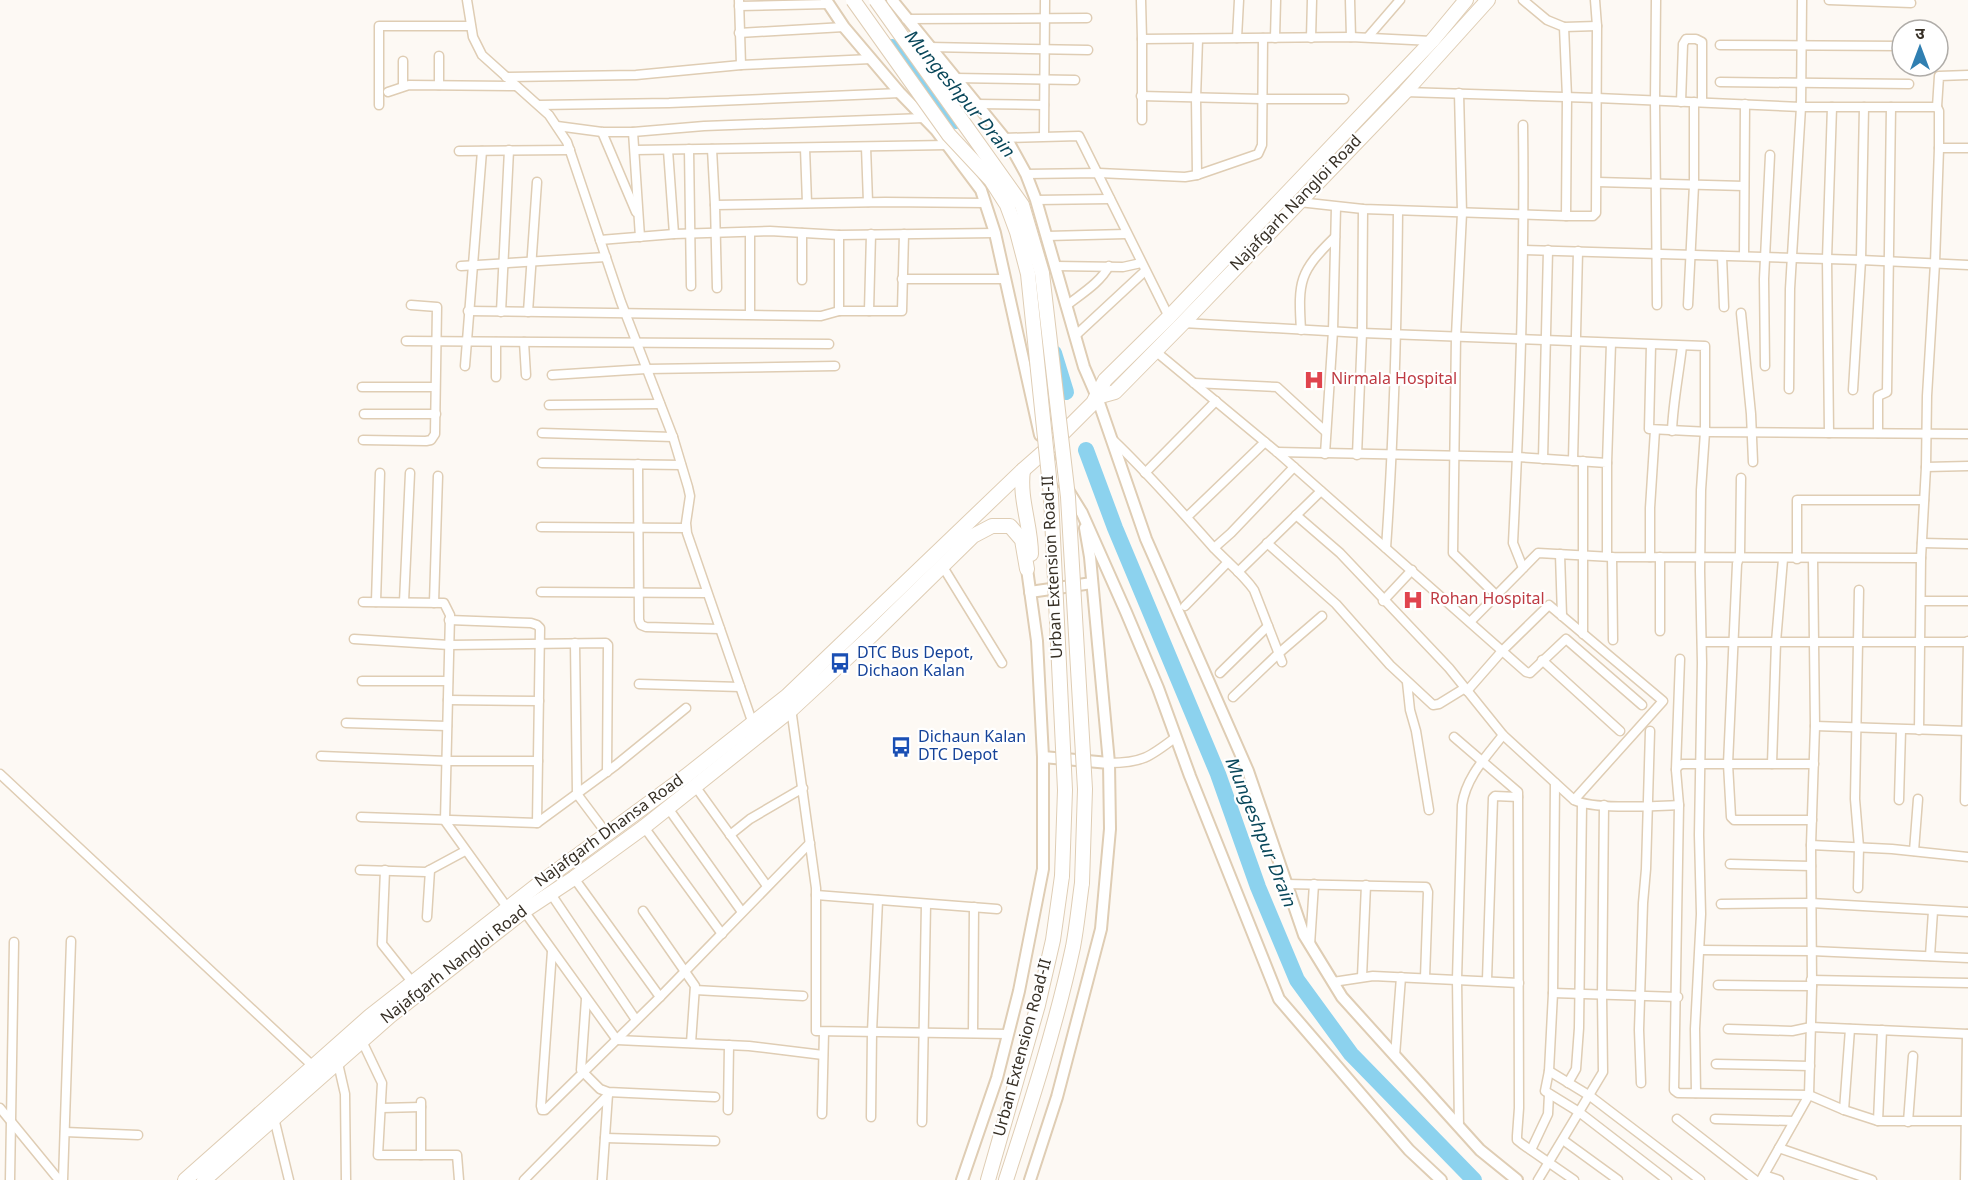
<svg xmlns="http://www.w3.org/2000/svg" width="1968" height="1180" font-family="Georgia,'Noto Sans Devanagari',serif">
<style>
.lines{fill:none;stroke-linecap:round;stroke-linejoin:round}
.river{stroke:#8cd2ee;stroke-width:16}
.minor-casing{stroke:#dfcdb4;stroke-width:11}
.tertiary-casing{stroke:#dfcdb4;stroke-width:14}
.primary-casing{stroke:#dfcdb4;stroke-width:16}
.trunk-casing{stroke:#dfcdb4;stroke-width:16}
.minor{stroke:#fff;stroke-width:8}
.tertiary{stroke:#fff;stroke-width:10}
.primary{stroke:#fff;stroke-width:14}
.trunk{stroke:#fff;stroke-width:14}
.trunk-bridge-casing{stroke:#dfcdb4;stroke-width:16;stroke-linecap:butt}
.trunk-bridge{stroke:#fff;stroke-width:14}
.labels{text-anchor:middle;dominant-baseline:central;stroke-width:4.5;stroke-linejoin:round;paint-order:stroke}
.street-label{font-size:16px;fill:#362f25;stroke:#fff}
.health-label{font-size:16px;fill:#be3a42;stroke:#fff;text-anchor:start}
.transit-label{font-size:16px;fill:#164399;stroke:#fff;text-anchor:start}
.water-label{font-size:18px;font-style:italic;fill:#09475a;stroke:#fff}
</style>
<rect width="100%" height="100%" fill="#fdf9f4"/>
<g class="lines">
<g class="river">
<polyline points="892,47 956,121"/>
<polyline points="1054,353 1066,392"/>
<polyline points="1086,450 1115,528 1218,774 1258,887 1297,980 1351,1054 1474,1180"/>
</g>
<g class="minor-casing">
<g id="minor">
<polyline points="467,0 473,37 482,55 549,115 567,142 621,302 673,437 688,487 690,496 686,523 687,533 754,727"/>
<polyline points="739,0 741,65"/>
<polyline points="1141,0 1142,39 1351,37 1432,41"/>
<polyline points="1350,0 1351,37"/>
<polyline points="1523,0 1547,20 1564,27 1567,97 1566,216"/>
<polyline points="1656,0 1655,101 1657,305"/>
<polyline points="1829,0 1911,3"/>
<polyline points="739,6 828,4"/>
<polyline points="906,19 1087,18"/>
<polyline points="1564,27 1597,26"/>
<polyline points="739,33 844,27"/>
<polyline points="1368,37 1400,0"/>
<polyline points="1237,38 1239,0"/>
<polyline points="1275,38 1276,0"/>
<polyline points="1311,38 1312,0"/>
<polyline points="1142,39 1142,120"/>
<polyline points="1720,45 1902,46"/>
<polyline points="929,47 1088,50"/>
<polyline points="439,56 439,85"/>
<polyline points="506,77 636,75 741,65 871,59"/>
<polyline points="954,78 1075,80"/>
<polyline points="1720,82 1909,84"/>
<polyline points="403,86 403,61"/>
<polyline points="388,92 409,85 516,86"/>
<polyline points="1405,92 1597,98 1801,107 1802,0"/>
<polyline points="1459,93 1462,213 1456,336 1453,553 1496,595"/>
<polyline points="1141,96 1262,99 1344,99"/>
<polyline points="1681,102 1683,44 1686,39 1696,39 1702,42 1702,102"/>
<polyline points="976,104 1044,105"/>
<polyline points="379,105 379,26 470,26"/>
<polyline points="539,105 669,103 900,93"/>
<polyline points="1832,107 1827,259 1829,433 1968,434"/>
<polyline points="1937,107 1939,76 1968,75"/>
<path d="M1523 125C1525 265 1520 403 1513 543L1523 568"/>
<polyline points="557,126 602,132 633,132 704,126 924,118"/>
<polyline points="602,132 636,212"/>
<polyline points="633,132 640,237"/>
<polyline points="1044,136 1045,0"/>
<polyline points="1003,138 1079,136 1169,317"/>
<polyline points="866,147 868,202"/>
<polyline points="805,148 807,203"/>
<polyline points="689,149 691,286"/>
<polyline points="712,149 715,205"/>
<polyline points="635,150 948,145"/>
<polyline points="668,150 674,234"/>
<polyline points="459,151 570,150"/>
<polyline points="1026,174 1099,173 1185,177 1197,175 1258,154 1262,145 1263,38"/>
<polyline points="1197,175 1196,98 1198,39"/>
<polyline points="1597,182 1744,186"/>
<polyline points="1036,200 1110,199"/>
<polyline points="1298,200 1299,202 1363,209 1566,216 1593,216 1596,213 1597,26 1595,0"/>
<polyline points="802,233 802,280"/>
<polyline points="1047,236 1126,234"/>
<polyline points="600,240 674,234 770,231 839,235 995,233"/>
<polyline points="1524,250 1861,260 1968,265"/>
<polyline points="1722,256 1724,307"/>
<polyline points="1744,256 1745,104"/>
<polyline points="461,266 606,257"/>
<polyline points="1055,266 1123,267 1141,263"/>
<polyline points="902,279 1005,279"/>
<polyline points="717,288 715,205 885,202 985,203"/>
<polyline points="1688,305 1694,185 1694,102"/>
<path d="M1066 306C1081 294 1100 283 1109 266"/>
<polyline points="468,311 821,316 839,311 902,311 904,234"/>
<polyline points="839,311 839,235"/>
<polyline points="869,311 871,234"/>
<polyline points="501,312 509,150"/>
<polyline points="528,312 537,182"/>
<polyline points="1741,313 1751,414 1753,462"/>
<polyline points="750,314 750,232"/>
<polyline points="1183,323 1362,333 1705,346 1705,432 1701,490 1700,571 1702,663 1699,835 1701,914 1695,1029 1696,1093"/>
<path d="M1301 330C1298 281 1299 272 1335 237"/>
<polyline points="1075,336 1145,271"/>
<polyline points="406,341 829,344"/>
<polyline points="524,342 526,375"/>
<polyline points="1651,345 1649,429 1710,432 1829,433"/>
<polyline points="1154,350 1277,452 1526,672 1530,673 1566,639 1642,705"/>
<polyline points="465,366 482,151"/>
<polyline points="1765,366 1764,279 1770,155"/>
<polyline points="552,375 646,369 835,366"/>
<polyline points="496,377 496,342"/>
<polyline points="1194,383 1277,387 1326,432"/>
<polyline points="362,387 435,387"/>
<polyline points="1789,389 1790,289 1801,107 1937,107 1939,111 1939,148 1968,148"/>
<polyline points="1853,390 1861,260 1864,107"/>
<polyline points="549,405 660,404"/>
<polyline points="364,414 436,414"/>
<path d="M1672 431C1673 402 1679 374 1682 346"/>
<polyline points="542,433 673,437"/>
<polyline points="1878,433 1878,396 1887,392 1891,107"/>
<path d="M1112 439C1148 473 1180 510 1213 547 1226 561 1243 574 1254 590L1282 662"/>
<polyline points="363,440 426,441 431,440 435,434 437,307 411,305"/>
<polyline points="1277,452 1517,457 1607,463 1607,556"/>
<polyline points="1325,454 1333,331 1336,207"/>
<polyline points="1357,455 1362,333 1363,209"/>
<polyline points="1543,459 1548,250"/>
<polyline points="1573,461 1578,251"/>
<polyline points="1583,461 1583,634"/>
<polyline points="542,463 681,465"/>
<polyline points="1607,463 1611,343"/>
<polyline points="638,464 639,620 641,625 646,627 720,629"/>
<polyline points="1926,467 1968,466"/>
<polyline points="1145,473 1216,401"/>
<polyline points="1741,478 1740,554 1737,564 1728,764 1731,817 1734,820 1812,820"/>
<path d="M1296 515 1340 553 1449 668 1503 735 1574 800C1594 810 1654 806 1679 805"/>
<polyline points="1187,517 1265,442"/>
<polyline points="541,527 686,528"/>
<polyline points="1267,543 1336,604 1390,665 1433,705 1439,704 1465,688"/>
<polyline points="1922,543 1968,544"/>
<polyline points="1214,548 1231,533 1294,467"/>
<path d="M1386 548C1394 435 1397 323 1398 211"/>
<polyline points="1560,554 1562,616"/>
<polyline points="1612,557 1613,640"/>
<polyline points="1650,557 1650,508 1655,430"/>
<polyline points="1660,557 1660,631"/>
<polyline points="1797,559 1797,500 1924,500"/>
<polyline points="943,567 1002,663"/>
<polyline points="1238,572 1321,491"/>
<polyline points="541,592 707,593"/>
<polyline points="1383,601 1412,570"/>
<polyline points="1921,601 1968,601"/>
<polyline points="363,602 444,603 450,615 445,821 509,910"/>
<polyline points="376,602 380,473"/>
<polyline points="404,602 410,473"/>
<polyline points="434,603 438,476"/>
<polyline points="1185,606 1228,562"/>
<polyline points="449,620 531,623 537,625 540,628 537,823"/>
<polyline points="1470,622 1538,553 1612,557 1921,558"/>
<polyline points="354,639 449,645 606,643 608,645 607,772"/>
<polyline points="1702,642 1968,642"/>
<polyline points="575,643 577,794 607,834"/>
<polyline points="1542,660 1620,731"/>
<polyline points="1220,673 1268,626"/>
<polyline points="362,681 448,681"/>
<polyline points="1407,682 1410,710 1416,731 1429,810"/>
<polyline points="639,684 740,687"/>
<polyline points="1467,691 1502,651 1549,605 1663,701 1574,800"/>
<polyline points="1233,697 1279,653 1322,616"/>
<polyline points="448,700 539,701"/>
<polyline points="791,708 816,888 816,1031 1008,1034"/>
<polyline points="346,723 447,726"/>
<polyline points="1815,726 1968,731"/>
<polyline points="1919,730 1921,558 1926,467 1927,396 1935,263 1939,148"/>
<polyline points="1454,737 1518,792 1519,1108 1517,1136 1517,1140 1522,1144 1574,1180"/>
<polyline points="321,756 447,761 538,761"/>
<path d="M1109 763C1142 763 1150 757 1176 737"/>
<polyline points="1772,764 1776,642 1783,559"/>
<polyline points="1814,764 1682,764 1678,766 1676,770 1679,805 1674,1090 1678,1093 1809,1095 1844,1110 1878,1121 1966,1121"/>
<polyline points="1676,769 1680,659"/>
<polyline points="0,774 315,1068"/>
<polyline points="1555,783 1553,993 1549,1071 1545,1091 1579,1112 1667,1180"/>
<polyline points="695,786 767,886"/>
<polyline points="1899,800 1901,730"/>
<polyline points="1965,801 1968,641"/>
<polyline points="668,808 742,912"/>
<polyline points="361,817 537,823 616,765 686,708"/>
<polyline points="644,827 722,934"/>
<polyline points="730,835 750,819 803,788"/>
<polyline points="1811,845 1892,849 1968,857"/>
<polyline points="1914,851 1918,799"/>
<polyline points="1730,864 1811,866"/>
<polyline points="360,870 426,872 465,851"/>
<polyline points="385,870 382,944 413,983"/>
<polyline points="574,878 660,997"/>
<polyline points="1286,884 1426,887 1428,892 1425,978"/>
<polyline points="1858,888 1859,847 1855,799 1859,590"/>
<polyline points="551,894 636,1020"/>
<polyline points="816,895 997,909"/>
<polyline points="1721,904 1811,903 1968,912"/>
<polyline points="524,911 617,1040 749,1046 823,1055"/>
<polyline points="643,911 695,986 691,1043"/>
<polyline points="427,917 430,870"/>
<polyline points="1310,945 1314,884"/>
<polyline points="1700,950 1812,951 1968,958"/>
<polyline points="552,951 541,1106 542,1110 545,1110 660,997 810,843"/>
<polyline points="1930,956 1933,911"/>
<polyline points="1362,977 1366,885"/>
<polyline points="1487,980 1493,798 1495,796 1518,797"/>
<polyline points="1811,980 1968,983"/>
<polyline points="1333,982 1373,976 1519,983"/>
<polyline points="1718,985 1812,986"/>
<polyline points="695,990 803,996"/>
<polyline points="1553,993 1678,997"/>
<polyline points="586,999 581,1070 600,1089 608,1092 715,1097"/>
<polyline points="1728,1029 1792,1031 1811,1027 1968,1034"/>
<polyline points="973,1033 974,907"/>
<polyline points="361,1039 382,1083 378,1155 457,1155 459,1180"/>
<polyline points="1395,1056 1401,977"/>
<polyline points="337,1059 345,1094 346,1180"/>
<polyline points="1716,1064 1810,1066"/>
<polyline points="1549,1071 1590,1096 1700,1180"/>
<polyline points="1568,1083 1576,1069 1579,1028 1582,804"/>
<polyline points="1641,1083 1639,1030 1643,903 1646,869 1650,731"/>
<polyline points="421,1102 421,1155"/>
<polyline points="0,1108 59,1180"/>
<polyline points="381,1108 421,1107"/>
<polyline points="728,1110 729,1045"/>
<polyline points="1844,1110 1850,1029"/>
<polyline points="822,1114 824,1032"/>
<polyline points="871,1117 872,1032 878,900"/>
<polyline points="274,1118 289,1180"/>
<polyline points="1677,1119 1755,1180"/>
<polyline points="1715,1119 1794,1121"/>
<polyline points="1878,1121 1882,1030"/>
<polyline points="922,1122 926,904"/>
<polyline points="1908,1122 1913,1056"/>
<path d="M1459 1127 1457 979 1462 805C1466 777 1486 757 1503 735"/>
<polyline points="65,1132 138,1135"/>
<polyline points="605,1138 715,1141"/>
<polyline points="1563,1140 1618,1180"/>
<polyline points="1779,1148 1872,1180"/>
<polyline points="1531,1150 1548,1114 1549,1094"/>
<polyline points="1764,1175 1779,1180"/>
<polyline points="10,1180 14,942"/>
<polyline points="63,1180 71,941"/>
<polyline points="524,1180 608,1095"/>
<polyline points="602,1180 608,1094"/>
<polyline points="1538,1180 1603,1072 1602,995 1604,805"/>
<polyline points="1761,1180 1809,1095 1812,986 1811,845 1815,726 1813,559"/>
<polyline points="1965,1180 1967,1034"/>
</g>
</g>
<g class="tertiary-casing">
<g id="tertiary">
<polyline points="826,0 844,27 900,93 936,130 981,190 995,233 1040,435"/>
<polyline points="892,0 1010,145 1026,174 1036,200 1084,367 1097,397 1146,539 1248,771 1304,935 1342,997 1480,1150 1517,1180"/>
<polyline points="1048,458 1082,513 1126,612 1158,688 1190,776 1279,999 1409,1150 1441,1180"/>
<polyline points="1030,592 1092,583"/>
<polyline points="1043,757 1109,763"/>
<polyline points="962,1180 997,1078 1019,991 1043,869 1043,757 1037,641 1027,569"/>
<polyline points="1030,1180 1057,1097 1101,929 1110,829 1109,763 1090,557 1085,528"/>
</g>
</g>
<g class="primary-casing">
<g id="primary">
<polyline points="1097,397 1115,392 1183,323 1405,92 1488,0"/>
<path d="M1023 470C1019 499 1031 525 1031 554"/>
<polyline points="185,1180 370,1016 536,886 686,776 787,696 1023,470 1048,448 1093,403 1105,380 1169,317 1432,41 1466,0"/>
<polyline points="204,1180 390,1016 524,911 574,878 644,827 792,709 872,635 973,536 992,526 1010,526 1022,540 1027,569"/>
</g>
</g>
<g class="trunk-casing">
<g id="trunk">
<polyline points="988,1180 1038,1005 1053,940 1062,876"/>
<path d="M1006 1180C1031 1103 1056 1026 1073 947 1077 926 1079 904 1082 883"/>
</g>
</g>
<use href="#minor" class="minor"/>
<use href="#tertiary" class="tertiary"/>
<use href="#primary" class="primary"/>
<use href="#trunk" class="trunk"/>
<g class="trunk-bridge-casing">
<g id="trunk-bridge">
<polyline points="853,0 949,135 991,180 1007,205 1017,232 1028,274 1051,496 1065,790 1062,876"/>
<polyline points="876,0 1022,205 1042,273 1068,497 1085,789 1082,883"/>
</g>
</g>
<use href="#trunk-bridge" class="trunk-bridge"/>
</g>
<defs>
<g id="hospital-bare" transform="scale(1.62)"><path d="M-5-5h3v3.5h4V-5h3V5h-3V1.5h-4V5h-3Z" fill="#e0444e" stroke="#fff" stroke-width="2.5" paint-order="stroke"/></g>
<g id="bus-bare" transform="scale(1.62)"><path d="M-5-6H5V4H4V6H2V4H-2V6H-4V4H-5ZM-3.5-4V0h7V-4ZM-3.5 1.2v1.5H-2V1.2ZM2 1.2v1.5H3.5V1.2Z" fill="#1a4fb4" stroke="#fff" stroke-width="2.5" paint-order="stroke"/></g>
</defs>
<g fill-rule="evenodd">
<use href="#hospital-bare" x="1314" y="380"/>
<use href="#hospital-bare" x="1413" y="600"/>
<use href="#bus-bare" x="840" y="663"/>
<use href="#bus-bare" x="901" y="747"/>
</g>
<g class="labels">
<g class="street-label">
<text transform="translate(1297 204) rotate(-46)">Najafgarh Nangloi Road</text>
<text transform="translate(1054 567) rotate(-93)">Urban Extension Road-II</text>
<text transform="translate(610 832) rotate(-36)">Najafgarh Dhansa Road</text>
<text transform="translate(455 966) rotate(-38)">Najafgarh Nangloi Road</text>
<text transform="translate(1024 1048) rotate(-75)">Urban Extension Road-II</text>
</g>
<g class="health-label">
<text x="1331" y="380">Nirmala Hospital</text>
<text x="1430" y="600">Rohan Hospital</text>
</g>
<g class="transit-label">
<text x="857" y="654">DTC Bus Depot,<tspan x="857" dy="18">Dichaon Kalan</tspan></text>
<text x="918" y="738">Dichaun Kalan<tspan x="918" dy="18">DTC Depot</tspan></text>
</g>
<g class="water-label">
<text transform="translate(958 94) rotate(50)">Mungeshpur Drain</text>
<text transform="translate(1259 832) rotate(68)">Mungeshpur Drain</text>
</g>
</g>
<g transform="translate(1920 48)"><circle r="28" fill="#ffffff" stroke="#afaca8" stroke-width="1.5"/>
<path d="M0-4.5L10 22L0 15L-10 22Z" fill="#307fb1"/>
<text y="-9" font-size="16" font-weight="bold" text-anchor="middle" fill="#362f25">उ</text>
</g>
</svg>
